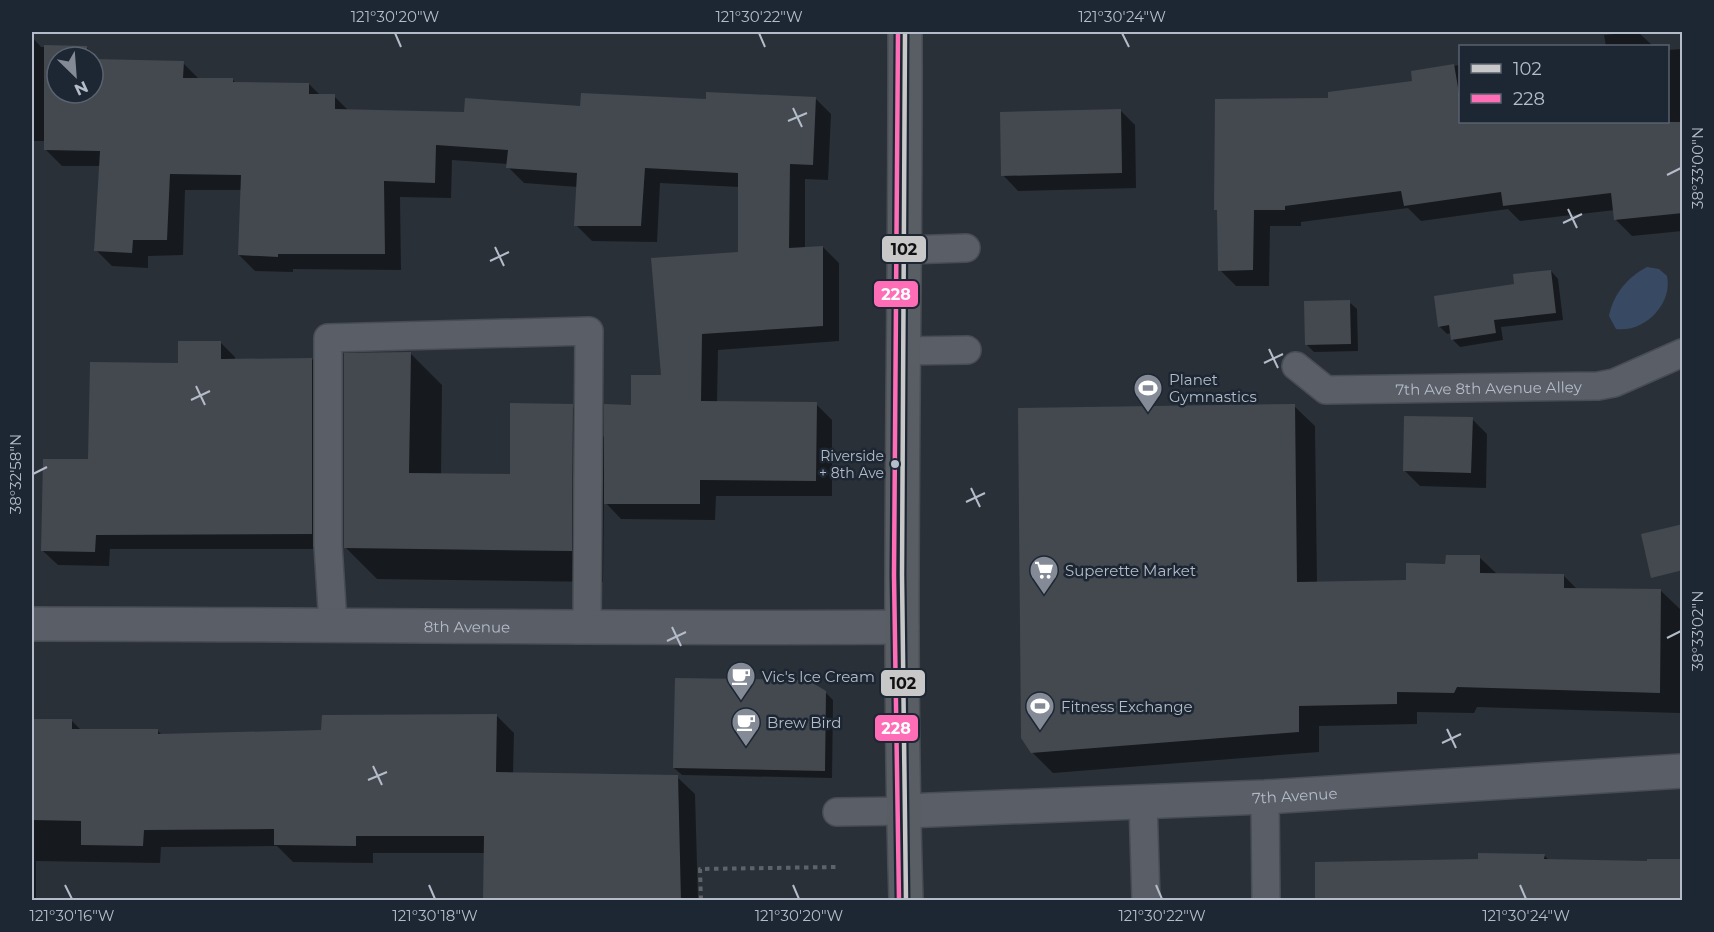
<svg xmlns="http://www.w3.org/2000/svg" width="1714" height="932" font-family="Montserrat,sans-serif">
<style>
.water{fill:#384963}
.shadow{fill:#0007;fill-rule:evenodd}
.building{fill:#444950}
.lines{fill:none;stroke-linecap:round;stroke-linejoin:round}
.service-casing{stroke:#484c53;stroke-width:30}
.minor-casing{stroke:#484c53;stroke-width:36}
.secondary-casing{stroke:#484c53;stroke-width:36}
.path{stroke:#5d636a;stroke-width:4;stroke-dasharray:4.5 4.5;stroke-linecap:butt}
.service{stroke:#5a5e66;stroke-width:27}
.minor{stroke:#5a5e66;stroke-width:33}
.secondary{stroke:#595d64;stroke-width:33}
.bus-1-casing{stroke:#1d2633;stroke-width:9}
.bus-2-casing{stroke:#1d2633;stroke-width:9}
.bus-1{stroke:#c8c8c8;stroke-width:4.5}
.bus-2{stroke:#fe6db5;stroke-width:4.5}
.ticks{fill:none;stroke:#b4bcc9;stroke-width:2}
.bus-dot{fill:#b4bcc9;stroke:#1d2633;stroke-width:2}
.labels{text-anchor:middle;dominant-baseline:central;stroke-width:5;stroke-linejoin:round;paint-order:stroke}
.bus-label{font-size:14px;fill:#b4bcc9;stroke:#1d2633;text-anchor:end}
.poi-label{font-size:15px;fill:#b4bcc9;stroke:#1d2633;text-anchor:start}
.street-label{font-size:15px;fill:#b4bcc9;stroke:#1d2633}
.line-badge{stroke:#1d2633;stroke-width:2}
.badge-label{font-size:16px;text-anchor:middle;font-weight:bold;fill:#fff}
.pale-badge-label{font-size:16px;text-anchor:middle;font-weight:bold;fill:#111}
.neatline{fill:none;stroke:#b4bcc9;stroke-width:2}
.ticks-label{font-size:15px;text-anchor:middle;fill:#b4bcc9}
</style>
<rect width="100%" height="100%" fill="#2a3038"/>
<path class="water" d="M1647 267 1659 269 1667 276C1673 304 1644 333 1616 329L1609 316C1613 294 1628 277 1647 267Z"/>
<g class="shadow">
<polygon points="1638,32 1653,46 1606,46 1604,35"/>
<path d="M32 37 41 47H86L100 60 183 63 200 80H233L236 83 309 84 320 95 334 96 349 111 466 114 707 101 815 98 831 114 828 180 805 179V249L823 247 839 263V341L718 350 717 403 816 404 832 420V496H716L715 520 621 519 604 501 603 582 377 579 345 547 410 353 442 385 441 475 511 476 572 406 606 439 632 406 663 377 740 253V187L660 183 657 242 592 241 576 225 578 187 524 183 508 167V164L452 160 451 198 400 197 401 270 293 269V272L255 271 239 255 242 190H185L183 255 148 256V268L112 266 96 250 101 166H62L46 150V141H32ZM57 57H93V93H57Z"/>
<polygon points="1682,49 1682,231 1632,236 1616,220 1615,210 1520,221 1508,209 1421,221 1408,208 1301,222 1301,226 1270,226 1269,286 1236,286 1220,270 1219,213 1216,209 1330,100 1414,82 1412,72 1460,65 1460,122 1668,122 1668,50"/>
<polygon points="1120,110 1135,125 1136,188 1018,191 1003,175"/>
<polygon points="1551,271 1558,279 1563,320 1501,327 1503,340 1460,347 1452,339 1451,333 1447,334 1439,326 1516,285"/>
<polygon points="1349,302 1357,309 1358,351 1314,352 1306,344"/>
<polygon points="220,342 235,357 235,360 312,359 326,374 326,549 110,549 109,566 58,565 43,551 90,461 179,364"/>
<polygon points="1294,406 1315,426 1317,583 1408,582 1447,566 1479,557 1497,574 1563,575 1578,590 1660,590 1681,610 1680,713 1477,707 1474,713 1417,712 1417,724 1319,726 1319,752 1053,773 1032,752"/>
<polygon points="1472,419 1487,434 1486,488 1420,486 1405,471"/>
<polygon points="825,692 833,700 832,778 682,775 674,768"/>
<polygon points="496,715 514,733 513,774 677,777 695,794 698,900 484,900 485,853 373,853 373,863 293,862 277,846 161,847 160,863 36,861 36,900 32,900 32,720 72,721 81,730 158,731 163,736 323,732"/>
<polygon points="1544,855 1549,860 1648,863 1682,861 1682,900 1317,900 1316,864 1480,861"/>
</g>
<g class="building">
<polygon points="44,45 87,46 87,57 57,57 57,93 93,93 93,59 184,61 183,78 233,78 233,82 309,83 309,94 335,94 335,109 464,112 465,98 580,106 581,93 706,99 706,92 816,97 813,165 790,164 789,248 823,246 823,326 702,334 701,401 817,402 816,481 700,480 700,504 604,504 604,404 631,405 631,375 661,375 651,258 738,252 738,173 645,168 641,226 574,226 577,173 506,168 508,150 436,145 435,183 384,181 385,254 278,254 278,257 238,255 241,175 170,174 167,240 133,240 132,253 94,251 100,151 44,150"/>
<polygon points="1454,64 1461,105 1461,122 1683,122 1683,213 1614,220 1611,193 1503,206 1501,192 1404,206 1401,191 1285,206 1285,210 1254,210 1253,270 1218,271 1217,210 1214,210 1215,99 1328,98 1328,92 1412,81 1411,71"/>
<polygon points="1121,109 1122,173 1001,176 1000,112"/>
<polygon points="1551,270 1556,313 1494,320 1496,333 1451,340 1449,325 1438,327 1434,296 1514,284 1513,274"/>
<polygon points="1350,300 1351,344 1305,345 1304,301"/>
<polygon points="178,341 221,341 221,359 312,358 312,534 96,535 95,552 41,551 43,459 88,459 90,362 178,363"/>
<polygon points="411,352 409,473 510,474 510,403 573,404 572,551 344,548 344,353"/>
<polygon points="1295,404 1297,582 1406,580 1406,563 1445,564 1446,555 1480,555 1480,573 1564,574 1564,588 1661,589 1660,693 1457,687 1454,693 1397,692 1397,704 1299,706 1299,732 1031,753 1021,738 1018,408"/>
<polygon points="1404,416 1473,417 1471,473 1403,471"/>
<polygon points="1683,524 1683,570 1651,578 1641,534"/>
<polygon points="675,678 808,680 826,691 825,771 673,768"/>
<polygon points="497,714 496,772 678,775 681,900 483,900 484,836 356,836 356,846 274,845 274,829 144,830 143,846 81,845 81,821 32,820 32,719 72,719 72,729 158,729 158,734 321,730 322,715"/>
<polygon points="1478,853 1545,854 1544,859 1647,861 1647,859 1683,859 1683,900 1315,900 1315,862 1478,859"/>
</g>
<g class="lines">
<g class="service-casing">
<g id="service">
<polyline points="906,250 966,248"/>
<polyline points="905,351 967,350"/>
<path id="s1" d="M1296 366 1326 390 1598 386 1614 383 1682 353"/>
<polyline points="333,624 328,545 328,338 589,331 587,627"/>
<polyline points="1265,797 1266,900"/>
<polyline points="1143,802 1146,900"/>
<polyline points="837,812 905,811"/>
</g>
</g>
<g class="minor-casing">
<g id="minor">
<path id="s2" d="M32 624C322 624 612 629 902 627"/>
<path id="s3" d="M905 811 1265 797 1682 771"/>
</g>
</g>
<g class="secondary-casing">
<path id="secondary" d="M905 32C906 321 897 611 906 900"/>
</g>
<polyline class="path" points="701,900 700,869 838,867"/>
<use href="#service" class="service"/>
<use href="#minor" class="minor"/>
<use href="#secondary" class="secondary"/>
<g class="bus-1-casing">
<polyline id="bus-1" points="905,32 902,575 906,900"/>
</g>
<g class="bus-2-casing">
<polyline id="bus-2" points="898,32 894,575 899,900"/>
</g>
<use href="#bus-1" class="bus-1"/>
<use href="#bus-2" class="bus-2"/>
</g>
<path class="ticks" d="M395 33 401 47M759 33 765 47M1122 33 1129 47M793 108 802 127M788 121 807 113M1667 175 1681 168M1568 209 1577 228M1563 223 1582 214M495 247 504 266M490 261 509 252M1269 349 1278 368M1264 363 1283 354M196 386 205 405M191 400 210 391M33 474 47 467M971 488 980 507M966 502 985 493M672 627 681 646M1667 638 1681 631M667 641 686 632M1447 729 1456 748M1442 743 1461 734M373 766 382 785M368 780 387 772M65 885 72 899M429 885 435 899M793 885 799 899M1156 885 1162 899M1520 885 1526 899"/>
<defs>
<g id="stadium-pin" transform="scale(1.5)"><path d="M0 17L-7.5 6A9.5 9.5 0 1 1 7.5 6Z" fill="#848b96" stroke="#1d2633"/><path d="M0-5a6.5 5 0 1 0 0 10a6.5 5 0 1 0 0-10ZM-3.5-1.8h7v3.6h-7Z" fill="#fff"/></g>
<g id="supermarket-pin" transform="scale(1.5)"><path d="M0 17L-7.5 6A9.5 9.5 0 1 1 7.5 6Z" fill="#848b96" stroke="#1d2633"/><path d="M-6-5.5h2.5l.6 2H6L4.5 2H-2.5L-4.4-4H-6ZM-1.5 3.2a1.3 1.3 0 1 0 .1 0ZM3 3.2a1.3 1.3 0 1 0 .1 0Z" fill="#fff"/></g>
<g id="cafe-pin" transform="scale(1.5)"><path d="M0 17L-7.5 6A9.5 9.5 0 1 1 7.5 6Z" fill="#848b96" stroke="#1d2633"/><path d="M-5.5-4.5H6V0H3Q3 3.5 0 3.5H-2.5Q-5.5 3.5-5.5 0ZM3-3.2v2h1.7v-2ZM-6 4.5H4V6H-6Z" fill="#fff"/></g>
</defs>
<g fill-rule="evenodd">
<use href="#stadium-pin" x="1148" y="388"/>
<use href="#supermarket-pin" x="1044" y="570"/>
<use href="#cafe-pin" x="741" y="676"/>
<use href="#stadium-pin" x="1040" y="706"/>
<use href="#cafe-pin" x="746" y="722"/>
</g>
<circle class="bus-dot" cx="895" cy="464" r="5"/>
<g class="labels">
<g class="bus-label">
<text x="884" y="456">Riverside<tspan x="884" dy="17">+ 8th Ave</tspan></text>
</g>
<g class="poi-label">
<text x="1169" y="379">Planet<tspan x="1169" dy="17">Gymnastics</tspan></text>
<text x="1065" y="570">Superette Market</text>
<text x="762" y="676">Vic's Ice Cream</text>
<text x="1061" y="706">Fitness Exchange</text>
<text x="767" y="722">Brew Bird</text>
</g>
<g class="street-label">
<text stroke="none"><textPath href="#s1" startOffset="201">7th Ave 8th Avenue Alley</textPath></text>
<text stroke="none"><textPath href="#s2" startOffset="435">8th Avenue</textPath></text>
<text stroke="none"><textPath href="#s3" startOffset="390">7th Avenue</textPath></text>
</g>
</g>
<g class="line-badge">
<rect x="881" y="235" width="46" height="28" rx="6" fill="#c8c8c8"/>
<rect x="873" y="280" width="46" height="28" rx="6" fill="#fe6db5"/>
<rect x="880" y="669" width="46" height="28" rx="6" fill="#c8c8c8"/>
<rect x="874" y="714" width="45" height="28" rx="6" fill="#fe6db5"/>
</g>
<g class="badge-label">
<text x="896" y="300">228</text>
<text x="896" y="734">228</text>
</g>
<g class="pale-badge-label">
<text x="904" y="255">102</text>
<text x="903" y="689">102</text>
</g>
<rect width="1714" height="932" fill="none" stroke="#1d2633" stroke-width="66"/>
<rect x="1459" y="45" width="210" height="78" fill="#1d2633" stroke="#59626f" stroke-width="1.5"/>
<rect x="1471" y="64" width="30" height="9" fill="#c8c8c8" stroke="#59626f" stroke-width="1.5"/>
<text x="1513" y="75" font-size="18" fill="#b4bcc9">102</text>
<rect x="1471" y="94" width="30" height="9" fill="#fe6db5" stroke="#59626f" stroke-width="1.5"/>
<text x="1513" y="105" font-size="18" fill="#b4bcc9">228</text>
<g transform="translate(75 75) rotate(155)"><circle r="28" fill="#1d2633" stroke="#59626f" stroke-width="1.5"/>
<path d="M0-4.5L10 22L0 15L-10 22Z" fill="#848b96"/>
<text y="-9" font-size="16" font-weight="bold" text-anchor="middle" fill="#b4bcc9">N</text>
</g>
<rect x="33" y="33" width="1648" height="866" class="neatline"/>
<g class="ticks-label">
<text x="395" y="22">121°30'20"W</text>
<text x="759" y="22">121°30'22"W</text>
<text x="1122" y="22">121°30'24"W</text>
<text transform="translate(1698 168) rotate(-90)" y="5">38°33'00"N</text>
<text transform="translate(16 474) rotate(-90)" y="5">38°32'58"N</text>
<text transform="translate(1698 631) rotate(-90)" y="5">38°33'02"N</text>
<text x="72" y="921">121°30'16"W</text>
<text x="435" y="921">121°30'18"W</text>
<text x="799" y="921">121°30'20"W</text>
<text x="1162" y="921">121°30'22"W</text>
<text x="1526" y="921">121°30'24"W</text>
</g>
</svg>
